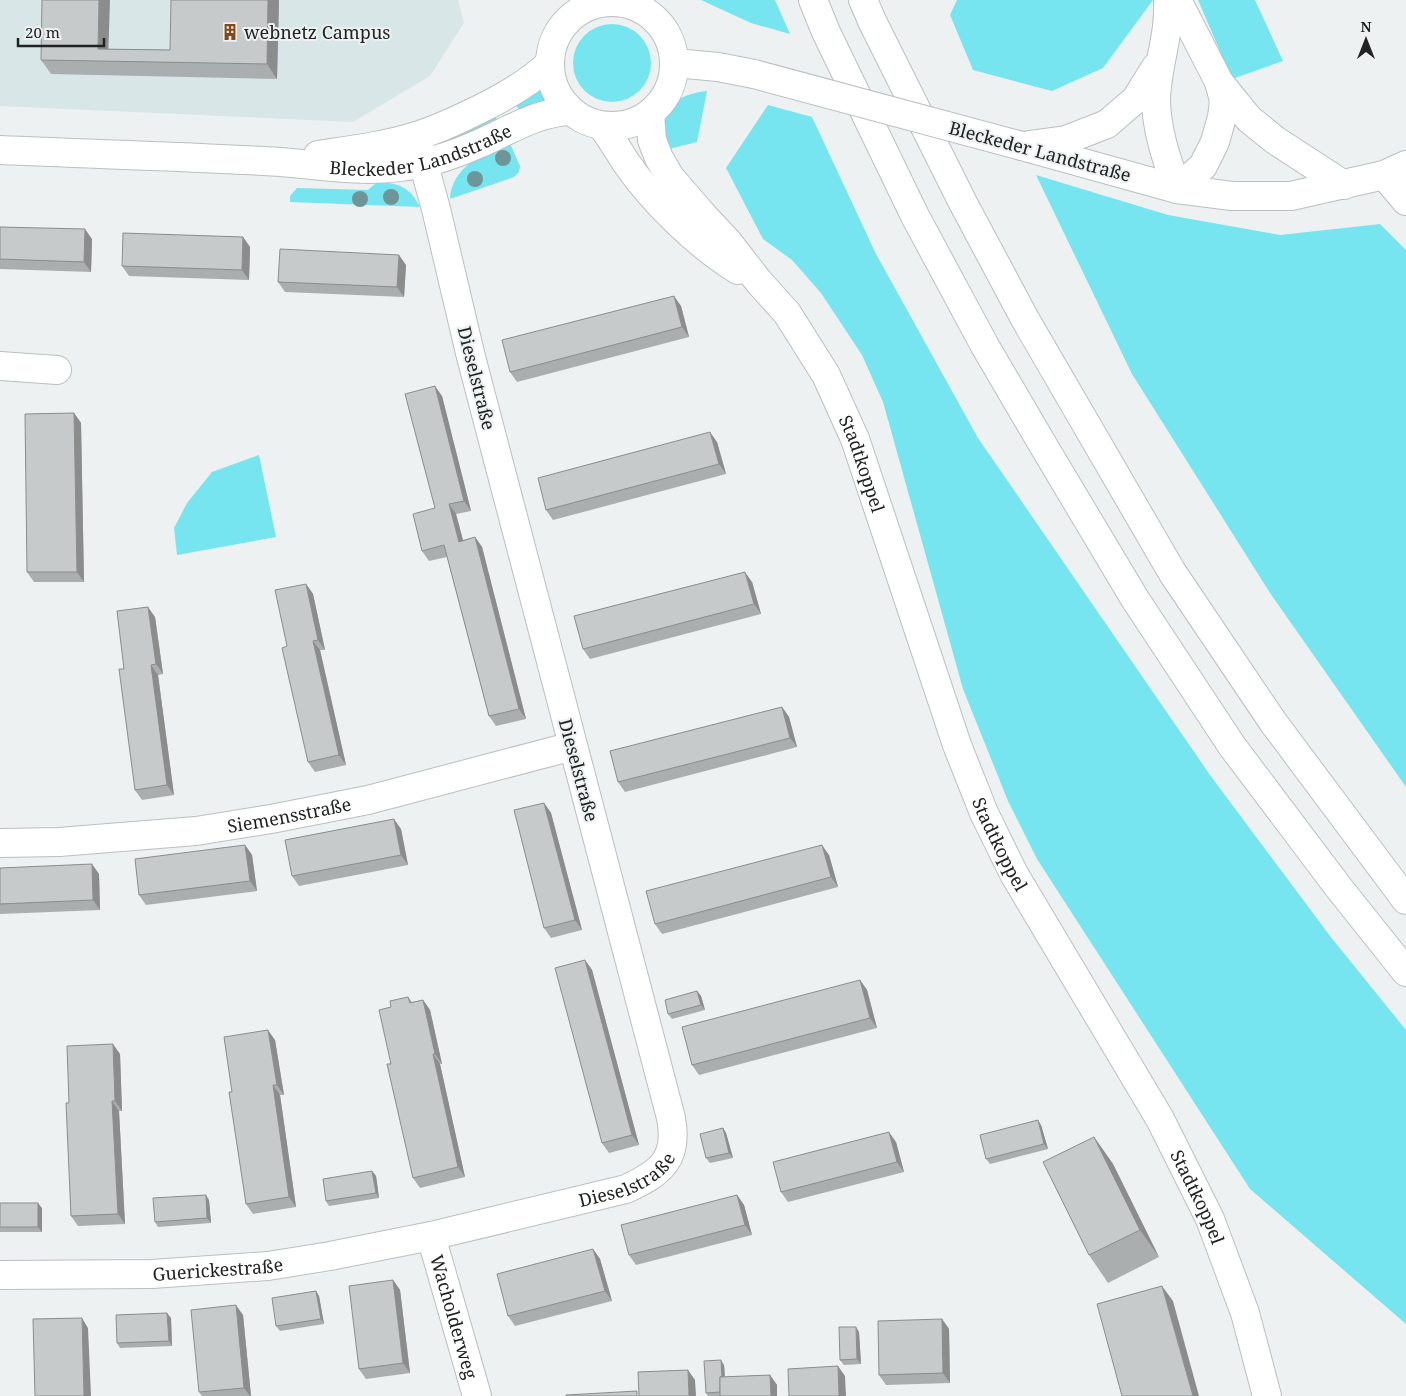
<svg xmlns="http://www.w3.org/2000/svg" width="1406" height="1396" font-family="'Noto Serif',serif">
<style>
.built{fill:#d8e6e7}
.green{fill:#76e5ef}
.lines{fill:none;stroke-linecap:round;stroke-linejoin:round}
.minor-casing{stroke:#bbbfbf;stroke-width:30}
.highway-casing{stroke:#bbbfbf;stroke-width:30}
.minor{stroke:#fff;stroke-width:28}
.highway{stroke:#fff;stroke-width:28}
.minor-bridge-casing{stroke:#bbbfbf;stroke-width:30;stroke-linecap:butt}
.minor-bridge{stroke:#fff;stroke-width:28}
.tree{fill:#6e9597}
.wall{fill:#aaaeae}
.shaded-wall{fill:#8b8d8d}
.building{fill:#c6caca;stroke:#8b8d8d}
.labels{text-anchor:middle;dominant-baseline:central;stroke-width:4;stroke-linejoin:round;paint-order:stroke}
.poi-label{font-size:18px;fill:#212323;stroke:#edf1f1;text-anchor:start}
.street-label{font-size:18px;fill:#212323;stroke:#edf1f1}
</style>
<rect width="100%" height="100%" fill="#edf1f1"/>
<polygon class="built" points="0,0 458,0 464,23 430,76 353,122 0,106"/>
<g class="green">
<polygon points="701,0 775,0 790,34 751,23"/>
<polygon points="957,0 1153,0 1103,68 1052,91 973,70 950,15"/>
<polygon points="1198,0 1255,0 1283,61 1232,79"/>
<circle cx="612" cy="63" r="39"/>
<polygon points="543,83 551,98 521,114 514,101"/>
<path d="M707 91 697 142 665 150C664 143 661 134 661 127 662 102 687 93 707 91Z"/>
<polygon points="768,105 812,117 876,254 978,438 1210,775 1330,936 1406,1030 1406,1324 1250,1189 1037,859 1008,801 963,689 883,402 862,355 821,293 792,260 763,239 726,168"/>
<polygon points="493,113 500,125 444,144 448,137"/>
<path d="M508 139 520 166 519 172 514 177 450 199C451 168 484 153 508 139Z"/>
<polygon points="1036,175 1168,215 1280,235 1380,224 1406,250 1406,787 1270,593 1132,374"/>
<path d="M377 182C399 183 410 187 420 207L290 202V196L297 188 368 190Z"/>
<polygon points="259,455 276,537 177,555 174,528 187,503 212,472"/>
</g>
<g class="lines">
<g class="minor-casing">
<g id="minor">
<circle cx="612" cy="64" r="62"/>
<polyline points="675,63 718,67 754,74"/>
<path id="s1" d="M650 114 652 140 659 158 670 177 701 213 728 242 759 282 787 313 826 375 855 439 957 745 984 813 1014 874 1160 1119 1210 1219 1245 1313 1267 1396"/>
<path d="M602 126C611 138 619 152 627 164 654 203 699 246 738 270"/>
<polyline points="1022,146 1177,189 1232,196 1291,196 1384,175 1406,165"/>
<path id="s2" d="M0 150C88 154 176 156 264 161 310 163 354 173 400 167 427 164 451 156 476 145 507 132 536 112 571 111"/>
<path d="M318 155C351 150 384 146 416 136 440 129 464 117 486 106 509 94 532 81 550 63"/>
<polyline points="1384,175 1406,201"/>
<polyline points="0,366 57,370"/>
<path id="s3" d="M0 843 59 842 196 831 271 819 368 800 573 746"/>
<path id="s4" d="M431 1236 477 1396"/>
<path id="s5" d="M0 1275 152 1274 268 1266 330 1256 431 1236 626 1189C660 1173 679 1160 671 1118L471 357 436 209 416 136"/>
</g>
</g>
<g class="highway-casing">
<g id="highway">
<polyline points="813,0 826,32 915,216 985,346 1043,445 1135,599 1232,746 1339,888 1406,972"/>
<polyline points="863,0 873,23 962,201 1025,319 1172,572 1273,722 1406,900"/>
<path d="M1168 0C1170 35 1157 65 1156 99 1156 129 1167 161 1177 189L1203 166 1215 142 1222 117 1224 101 1219 82"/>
<polyline points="1177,0 1219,82 1249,119 1275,140 1344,185"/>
<polyline points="1022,146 1066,140 1107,124 1136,99 1156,67"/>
</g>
</g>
<use href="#minor" class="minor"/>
<use href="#highway" class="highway"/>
<g class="minor-bridge-casing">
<polyline id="minor-bridge" points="754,74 1022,146"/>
</g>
<use href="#minor-bridge" class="minor-bridge"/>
</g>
<g class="tree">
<circle cx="503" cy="158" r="8"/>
<circle cx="475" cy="179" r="8"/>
<circle cx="391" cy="197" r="8"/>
<circle cx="360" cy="199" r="8"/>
</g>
<g class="wall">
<polygon points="279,0 277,79 51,74 41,60 109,49 170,50"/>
<polygon points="0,227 92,239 91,272 0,269"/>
<polygon points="243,237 250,247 249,280 129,276 122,266"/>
<polygon points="406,265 404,297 285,292 278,282"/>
<polygon points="681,306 689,337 517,382 510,372"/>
<polygon points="442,396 471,511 456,514 463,540 475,537 482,547 526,719 496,726 489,716 447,557 429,561 422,551 435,508"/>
<polygon points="74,413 81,423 84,582 34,582 27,572"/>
<polygon points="717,442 726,474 553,520 546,510"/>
<polygon points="752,582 761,614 590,659 583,649"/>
<polygon points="306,584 313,594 325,650 320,650 346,765 315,772 308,762 287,646"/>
<polygon points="155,617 163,674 158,675 174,795 142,800 135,790 124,669"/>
<polygon points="782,707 789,717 797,747 625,792 618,782"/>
<polygon points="544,803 551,813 582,930 551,938 544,928"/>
<polygon points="401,829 408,865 299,886 292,876"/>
<polygon points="245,845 252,855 257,891 146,905 139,895"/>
<polygon points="829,855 838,887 662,934 655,924"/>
<polygon points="0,868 99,874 100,910 0,914"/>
<polygon points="585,960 592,970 639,1145 609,1153 602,1143"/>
<polygon points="860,980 867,990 877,1028 699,1075 692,1065"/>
<polygon points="697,991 701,996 705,1010 672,1019 668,1014"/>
<polygon points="408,997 412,1002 423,1000 430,1010 442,1064 440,1064 465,1177 420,1188 413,1178 391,1007"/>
<polygon points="275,1040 284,1095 280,1095 296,1207 253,1214 246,1204 232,1092"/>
<polygon points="120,1054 122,1111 119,1111 125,1224 78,1226 71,1216 69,1103"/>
<polygon points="1041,1125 1048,1149 990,1164 986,1159"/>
<polygon points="723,1128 726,1133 733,1158 710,1163 706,1158"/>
<polygon points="1094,1137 1113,1164 1159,1257 1108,1283 1089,1255"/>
<polygon points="896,1142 904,1172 788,1202 781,1192"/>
<polygon points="372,1171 376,1176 379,1198 329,1206 326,1201"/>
<polygon points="737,1195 744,1205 752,1235 636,1265 629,1255"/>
<polygon points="209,1200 211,1223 158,1227 155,1222"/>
<polygon points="0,1203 42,1208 42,1232 0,1232"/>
<polygon points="593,1249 600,1259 612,1301 515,1326 508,1316"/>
<polygon points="393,1280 400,1290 410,1373 366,1379 359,1369"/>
<polygon points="316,1291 319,1296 324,1324 280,1331 276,1326"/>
<polygon points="243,1315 251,1396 202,1396 199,1392"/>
<polygon points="171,1318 172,1346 120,1348 117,1343"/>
<polygon points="942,1319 949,1329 950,1383 886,1385 879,1375"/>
<polygon points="859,1332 861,1364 844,1365 840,1360"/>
<polygon points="724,1365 725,1377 770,1375 777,1385 777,1396 708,1396 706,1393"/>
</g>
<g class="shaded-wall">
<polygon points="99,0 110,0 108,61 98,49"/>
<polygon points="268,0 279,0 277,79 267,64"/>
<polygon points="85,229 92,239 91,272 84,262"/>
<polygon points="243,237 250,247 249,280 242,270"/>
<polygon points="399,255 406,265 404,297 397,287"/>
<polygon points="674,296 681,306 689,337 682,327"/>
<polygon points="435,386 442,396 471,511 464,501"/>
<polygon points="74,413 81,423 84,582 77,572"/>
<polygon points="710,432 717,442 726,474 719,464"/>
<polygon points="449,504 456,514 466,552 459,542"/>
<polygon points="475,537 482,547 526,719 519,709"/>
<polygon points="745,572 752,582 761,614 754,604"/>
<polygon points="306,584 313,594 325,650 318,640"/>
<polygon points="148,607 155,617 163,674 156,664"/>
<polygon points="313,641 320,650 346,765 339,755"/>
<polygon points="151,665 158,675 174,795 167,785"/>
<polygon points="782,707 789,717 797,747 790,738"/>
<polygon points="544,803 551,813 582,930 575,920"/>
<polygon points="394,819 401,829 408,865 401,855"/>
<polygon points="245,845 252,855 257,891 250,881"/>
<polygon points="822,845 829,855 838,887 831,877"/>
<polygon points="92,864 99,874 100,910 93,900"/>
<polygon points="585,960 592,970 639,1145 632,1135"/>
<polygon points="860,980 867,990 877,1028 870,1018"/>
<polygon points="697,991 701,996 705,1010 701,1005"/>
<polygon points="423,1000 430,1010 442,1064 435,1054"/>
<polygon points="268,1030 275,1040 284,1095 277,1085"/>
<polygon points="113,1044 120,1054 122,1111 115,1101"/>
<polygon points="433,1054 440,1064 465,1177 458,1167"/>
<polygon points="273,1085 280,1095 296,1207 289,1197"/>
<polygon points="112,1101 119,1111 125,1224 118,1214"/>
<polygon points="1038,1120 1041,1125 1048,1149 1044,1144"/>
<polygon points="723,1128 726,1133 733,1158 729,1153"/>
<polygon points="889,1132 896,1142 904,1172 897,1162"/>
<polygon points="1094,1137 1113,1164 1159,1257 1140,1230"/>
<polygon points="372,1171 376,1176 379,1198 376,1193"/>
<polygon points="206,1195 209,1200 211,1223 207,1218"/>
<polygon points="737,1195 744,1205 752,1235 745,1225"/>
<polygon points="38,1203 42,1208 42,1232 38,1227"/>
<polygon points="593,1249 600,1259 612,1301 605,1291"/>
<polygon points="393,1280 400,1290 410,1373 403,1363"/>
<polygon points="1162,1286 1173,1301 1199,1396 1193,1396"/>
<polygon points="316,1291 319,1296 324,1324 321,1319"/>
<polygon points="236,1305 243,1315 251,1396 250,1396 244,1388"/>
<polygon points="167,1313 171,1318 172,1346 169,1341"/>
<polygon points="82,1318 88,1328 91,1396 84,1396"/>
<polygon points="942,1319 949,1329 950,1383 943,1373"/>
<polygon points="856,1327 859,1332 861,1364 857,1359"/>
<polygon points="721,1360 724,1365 726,1396 723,1392"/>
<polygon points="838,1366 845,1376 846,1396 839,1396"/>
<polygon points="688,1370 695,1380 696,1396 689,1396"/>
<polygon points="770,1375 777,1385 777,1396 771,1396"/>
</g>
<g class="building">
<polygon points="42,0 99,0 98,49 170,50 171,0 268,0 267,64 41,60"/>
<polygon points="0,227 85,229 84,262 0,259"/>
<polygon points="123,233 243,237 242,270 122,266"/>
<polygon points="280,249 399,255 397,287 278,282"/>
<polygon points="674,296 682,327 510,372 502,340"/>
<polygon points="435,386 464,501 449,504 459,542 475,537 519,709 489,716 444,545 422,551 413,514 435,508 405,394"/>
<polygon points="74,413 77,572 27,572 25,414"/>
<polygon points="710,432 719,464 546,510 538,478"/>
<polygon points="745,572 754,604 583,649 574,616"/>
<polygon points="306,584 318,640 313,641 339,755 308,762 282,648 287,646 275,590"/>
<polygon points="148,607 156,664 151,665 167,785 135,790 119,669 124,669 117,611"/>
<polygon points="782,707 790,738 618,782 610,751"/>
<polygon points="544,803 575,920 544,928 514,810"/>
<polygon points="394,819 401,855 292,876 285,840"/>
<polygon points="245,845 250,881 139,895 135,859"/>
<polygon points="822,845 831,877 655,924 646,891"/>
<polygon points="92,864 93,900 0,904 0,868"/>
<polygon points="585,960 632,1135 602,1143 555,968"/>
<polygon points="860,980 870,1018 692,1065 682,1027"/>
<polygon points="697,991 701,1005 668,1014 665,1000"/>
<polygon points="408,997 410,1003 423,1000 435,1054 433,1054 458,1167 413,1178 387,1064 391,1064 379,1010 391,1007 390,1001"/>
<polygon points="268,1030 277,1085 273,1085 289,1197 246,1204 229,1092 232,1092 224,1037"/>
<polygon points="113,1044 115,1101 112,1101 118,1214 71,1216 66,1103 69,1103 67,1046"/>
<polygon points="1038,1120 1044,1144 986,1159 980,1135"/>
<polygon points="723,1128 729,1153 706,1158 700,1134"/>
<polygon points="889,1132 897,1162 781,1192 773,1162"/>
<polygon points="1094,1137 1140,1230 1089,1255 1043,1162"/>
<polygon points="372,1171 376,1193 326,1201 323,1179"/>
<polygon points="206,1195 207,1218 155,1222 153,1198"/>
<polygon points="737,1195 745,1225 629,1255 621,1225"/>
<rect x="0" y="1203" width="38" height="24"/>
<polygon points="593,1249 605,1291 508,1316 497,1274"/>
<polygon points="393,1280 403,1363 359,1369 349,1286"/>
<polygon points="1162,1286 1193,1396 1122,1396 1097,1304"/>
<polygon points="316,1291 321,1319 276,1326 272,1298"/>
<polygon points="236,1305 244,1388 199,1392 191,1310"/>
<polygon points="167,1313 169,1341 117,1343 116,1315"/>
<polygon points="82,1318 84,1396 35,1396 33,1319"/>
<polygon points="942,1319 943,1373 879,1375 878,1321"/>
<polygon points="839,1327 856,1327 857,1359 840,1360"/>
<polygon points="721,1360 722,1377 720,1377 720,1392 706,1393 704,1361"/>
<polygon points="838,1366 839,1396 789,1396 788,1369"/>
<polygon points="688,1370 689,1396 639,1396 638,1372"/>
<polygon points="770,1375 771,1396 720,1396 720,1377"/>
<polygon points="637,1391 637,1396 566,1396 566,1395"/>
</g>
<defs>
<g id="building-bare" transform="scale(1.35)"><path d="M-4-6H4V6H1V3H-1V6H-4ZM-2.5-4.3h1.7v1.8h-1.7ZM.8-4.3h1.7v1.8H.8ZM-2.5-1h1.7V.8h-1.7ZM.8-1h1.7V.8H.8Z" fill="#894716" stroke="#edf1f1" stroke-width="2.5" paint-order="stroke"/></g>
</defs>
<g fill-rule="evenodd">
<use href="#building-bare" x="230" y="32"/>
</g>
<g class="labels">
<g class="poi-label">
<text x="244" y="32">webnetz Campus</text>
</g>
<g class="street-label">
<text stroke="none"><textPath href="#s2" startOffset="424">Bleckeder Landstraße</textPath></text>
<text transform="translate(1040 151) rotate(15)">Bleckeder Landstraße</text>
<text transform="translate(477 378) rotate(76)">Dieselstraße</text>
<text stroke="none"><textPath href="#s1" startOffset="416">Stadtkoppel</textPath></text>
<text transform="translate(579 770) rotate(75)">Dieselstraße</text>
<text stroke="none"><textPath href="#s3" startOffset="291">Siemensstraße</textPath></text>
<text stroke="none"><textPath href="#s1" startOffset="821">Stadtkoppel</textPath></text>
<text stroke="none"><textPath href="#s5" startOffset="639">Dieselstraße</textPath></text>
<text stroke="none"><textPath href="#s1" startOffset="1226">Stadtkoppel</textPath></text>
<text stroke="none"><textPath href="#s5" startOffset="218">Guerickestraße</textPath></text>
<text stroke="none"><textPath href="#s4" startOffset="84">Wacholderweg</textPath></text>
</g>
</g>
<g transform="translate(1366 40)" stroke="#edf1f1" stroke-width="4" paint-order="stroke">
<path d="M0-4L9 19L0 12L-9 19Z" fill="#212323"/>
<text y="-8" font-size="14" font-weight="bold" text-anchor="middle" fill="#212323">N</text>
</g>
<path d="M18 38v8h86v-8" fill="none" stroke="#212323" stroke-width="2.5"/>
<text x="25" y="38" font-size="15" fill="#212323" stroke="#edf1f1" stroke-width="4" paint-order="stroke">20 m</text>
</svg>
